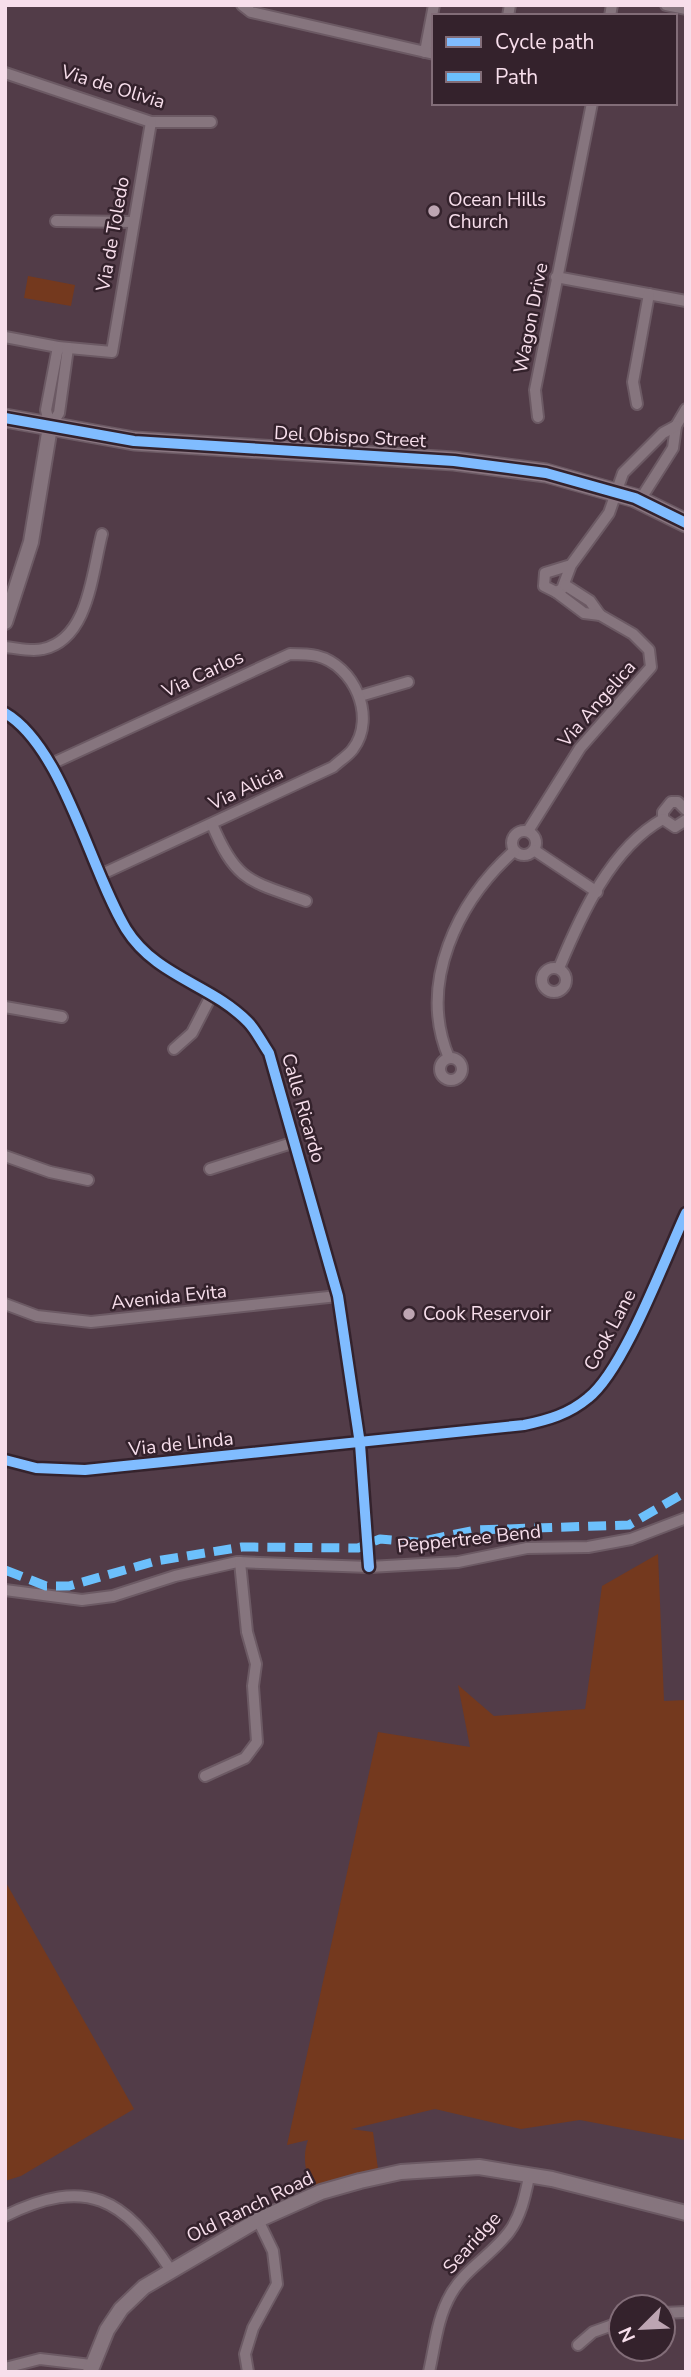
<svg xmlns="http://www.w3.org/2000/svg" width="691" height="2377" font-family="'Nunito Sans',sans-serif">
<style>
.green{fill:#74391e}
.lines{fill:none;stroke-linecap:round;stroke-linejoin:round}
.minor-casing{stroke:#6c5a64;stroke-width:14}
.tertiary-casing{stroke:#6c5a64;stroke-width:18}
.primary-casing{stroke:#6c5a64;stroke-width:21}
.minor{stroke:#86757e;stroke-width:10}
.tertiary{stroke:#86757e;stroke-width:14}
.primary{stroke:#8a7681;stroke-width:18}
.quiet{stroke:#6cc0fc;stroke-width:9;stroke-dasharray:18 9;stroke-linecap:butt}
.cycleway-casing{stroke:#34222c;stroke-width:15}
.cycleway{stroke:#80bcff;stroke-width:10}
.poi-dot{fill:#bda5b2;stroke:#34222c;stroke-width:2.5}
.labels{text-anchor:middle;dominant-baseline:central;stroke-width:5;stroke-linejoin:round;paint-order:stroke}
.street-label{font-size:19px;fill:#f7deeb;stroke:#34222c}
.poi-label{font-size:19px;fill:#f7deeb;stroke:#34222c;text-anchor:start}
</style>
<rect width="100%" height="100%" fill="#523c48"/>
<g class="green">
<polygon points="28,276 75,285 71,306 24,298"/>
<path d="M658 1554 664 1701 686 1700V2140L580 2120 521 2129 435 2109 351 2129 373 2132 378 2169 310 2187C306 2170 302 2157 308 2140L287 2145 378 1732 470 1747 458 1685 494 1716 585 1709 602 1586Z"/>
<polygon points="5,1881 134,2109 21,2176 5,2181"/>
</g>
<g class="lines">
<g class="minor-casing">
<g id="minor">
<polyline points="242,5 251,12 434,54"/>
<polyline points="666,5 686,9"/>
<polyline points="508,16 510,5"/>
<polyline points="610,16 612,5"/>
<polyline points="425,52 434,5"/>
<polyline points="5,73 151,122 211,122"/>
<polyline points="56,221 132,222"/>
<polyline points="556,277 686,301"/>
<polyline points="5,337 58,347 112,352 151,122"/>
<polyline points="637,404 633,382 649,294"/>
<polyline points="538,417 535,390 592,103"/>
<polyline points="50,427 59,413 68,348"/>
<polyline points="50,427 46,410 58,347"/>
<polyline points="640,500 673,448 676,426 686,409"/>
<polyline points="571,565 545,573 544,586 556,592 562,589 571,565 609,513 623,473 663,433 676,426"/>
<polyline points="565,585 590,601 600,615"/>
<path d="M5 647C17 648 32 652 43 649 89 639 92 572 102 534"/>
<polyline points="360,696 408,682"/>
<path d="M5 713C63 747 90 870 126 929 156 977 211 984 248 1022 256 1030 262 1043 269 1053L338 1296 360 1444 369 1567"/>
<path d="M51 764 290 654C298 654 309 654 317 656 354 665 377 717 353 749 348 756 339 761 333 767L100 875"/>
<polyline points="663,819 663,812 671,802 678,802 686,810"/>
<polyline points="663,819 675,827 686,820"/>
<path d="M212 824C236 882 250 881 306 901"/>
<circle cx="524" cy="843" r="12"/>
<polyline points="528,831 580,748 651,667 649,650 633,634 600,615 584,613 556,592"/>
<polyline points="534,850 597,892"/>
<circle cx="554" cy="980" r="12"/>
<path d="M559 968C581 915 611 848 663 819"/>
<polyline points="5,1007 62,1017"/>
<polyline points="174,1049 192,1033 211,996"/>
<circle cx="451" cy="1069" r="11"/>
<path d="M449 1058C417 983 458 901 514 851"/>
<polyline points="5,1156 50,1172 88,1180"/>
<polyline points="210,1169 295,1142"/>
<polyline points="5,1304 37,1316 91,1322 338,1296"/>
<path d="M5 1460 36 1468 85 1470 524 1425C548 1420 569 1414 588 1398 624 1370 665 1258 686 1213"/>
<polyline points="5,1590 82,1600 113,1596 175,1576 237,1562 369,1567 458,1562 527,1548 588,1547 631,1539 686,1518"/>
<polyline points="205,1776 245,1758 257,1742 253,1686 256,1664 247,1632 240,1562"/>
<path d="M5 2216C87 2176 124 2198 170 2269"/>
<polyline points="663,2313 686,2312"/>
<polyline points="578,2345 593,2332 621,2322"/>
<polyline points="5,2368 40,2359 91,2365"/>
<polyline points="248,2372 245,2354 253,2328 277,2284 273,2251 258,2220"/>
<path d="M429 2372C435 2346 437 2318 451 2294 465 2269 492 2255 509 2232 521 2216 525 2196 529 2177"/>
</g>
</g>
<g class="tertiary-casing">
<g id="tertiary">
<polyline points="5,622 31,542 50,427"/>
<polyline points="90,2372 107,2330 121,2309 144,2287 258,2220 321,2192 360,2181 401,2172 479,2167 552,2179 686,2213"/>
</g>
</g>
<g class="primary-casing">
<polyline id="primary" points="5,418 134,441 454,461 546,473 635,498 686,523"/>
</g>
<use href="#minor" class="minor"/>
<use href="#tertiary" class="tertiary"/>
<use href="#primary" class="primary"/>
<polyline class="quiet" points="5,1570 46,1586 69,1586 156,1561 242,1547 358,1548 380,1539 418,1542 475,1530 629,1525 686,1492"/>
<g class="cycleway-casing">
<g id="cycleway">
<polyline points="5,418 134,441 454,461 546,473 635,498 686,523"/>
<path d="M5 713C63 747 90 870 126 929 156 977 211 984 248 1022 256 1030 262 1043 269 1053L338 1296 360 1444 369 1567"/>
<path d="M5 1460 36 1468 85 1470 524 1425C548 1420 569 1414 588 1398 624 1370 665 1258 686 1213"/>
</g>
</g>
<use href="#cycleway" class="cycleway"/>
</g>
<g class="poi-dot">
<circle cx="434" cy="211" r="7"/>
<circle cx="409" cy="1314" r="7"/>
</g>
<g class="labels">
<g class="street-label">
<text transform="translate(113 87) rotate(17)">Via de Olivia</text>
<text transform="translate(113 234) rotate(-80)">Via de Toledo</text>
<text transform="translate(531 318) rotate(-79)">Wagon Drive</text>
<text transform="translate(350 437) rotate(3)">Del Obispo Street</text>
<text transform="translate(203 674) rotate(-25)">Via Carlos</text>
<text transform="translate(597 704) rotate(-49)">Via Angelica</text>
<text transform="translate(246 788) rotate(-25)">Via Alicia</text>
<text transform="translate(303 1108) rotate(74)">Calle Ricardo</text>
<text transform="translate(169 1297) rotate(-6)">Avenida Evita</text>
<text transform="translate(610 1330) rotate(-62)">Cook Lane</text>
<text transform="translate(181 1444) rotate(-6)">Via de Linda</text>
<text transform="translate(469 1539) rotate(-6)">Peppertree Bend</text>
<text transform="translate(250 2207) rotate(-26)">Old Ranch Road</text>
<text transform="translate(472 2243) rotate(-48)">Searidge</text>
</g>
<g class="poi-label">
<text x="448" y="200">Ocean Hills<tspan x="448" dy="22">Church</tspan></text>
<text x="423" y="1314">Cook Reservoir</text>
</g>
</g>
<rect width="691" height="2377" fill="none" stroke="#f7deeb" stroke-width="14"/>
<rect x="432" y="14" width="245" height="91" fill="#34222c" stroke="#826d78" stroke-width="2"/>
<rect x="446" y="37" width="35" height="10" fill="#80bcff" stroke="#826d78" stroke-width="2"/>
<text x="495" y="49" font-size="21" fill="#f7deeb">Cycle path</text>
<rect x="446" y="72" width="35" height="10" fill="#6cc0fc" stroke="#826d78" stroke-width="2"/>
<text x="495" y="84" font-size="21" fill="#f7deeb">Path</text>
<g transform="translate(642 2328) rotate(246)"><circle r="33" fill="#34222c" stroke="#826d78" stroke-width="2"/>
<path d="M0-5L12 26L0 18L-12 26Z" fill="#bda5b2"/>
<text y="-10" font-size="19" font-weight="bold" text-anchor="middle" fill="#f7deeb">N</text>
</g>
</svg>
